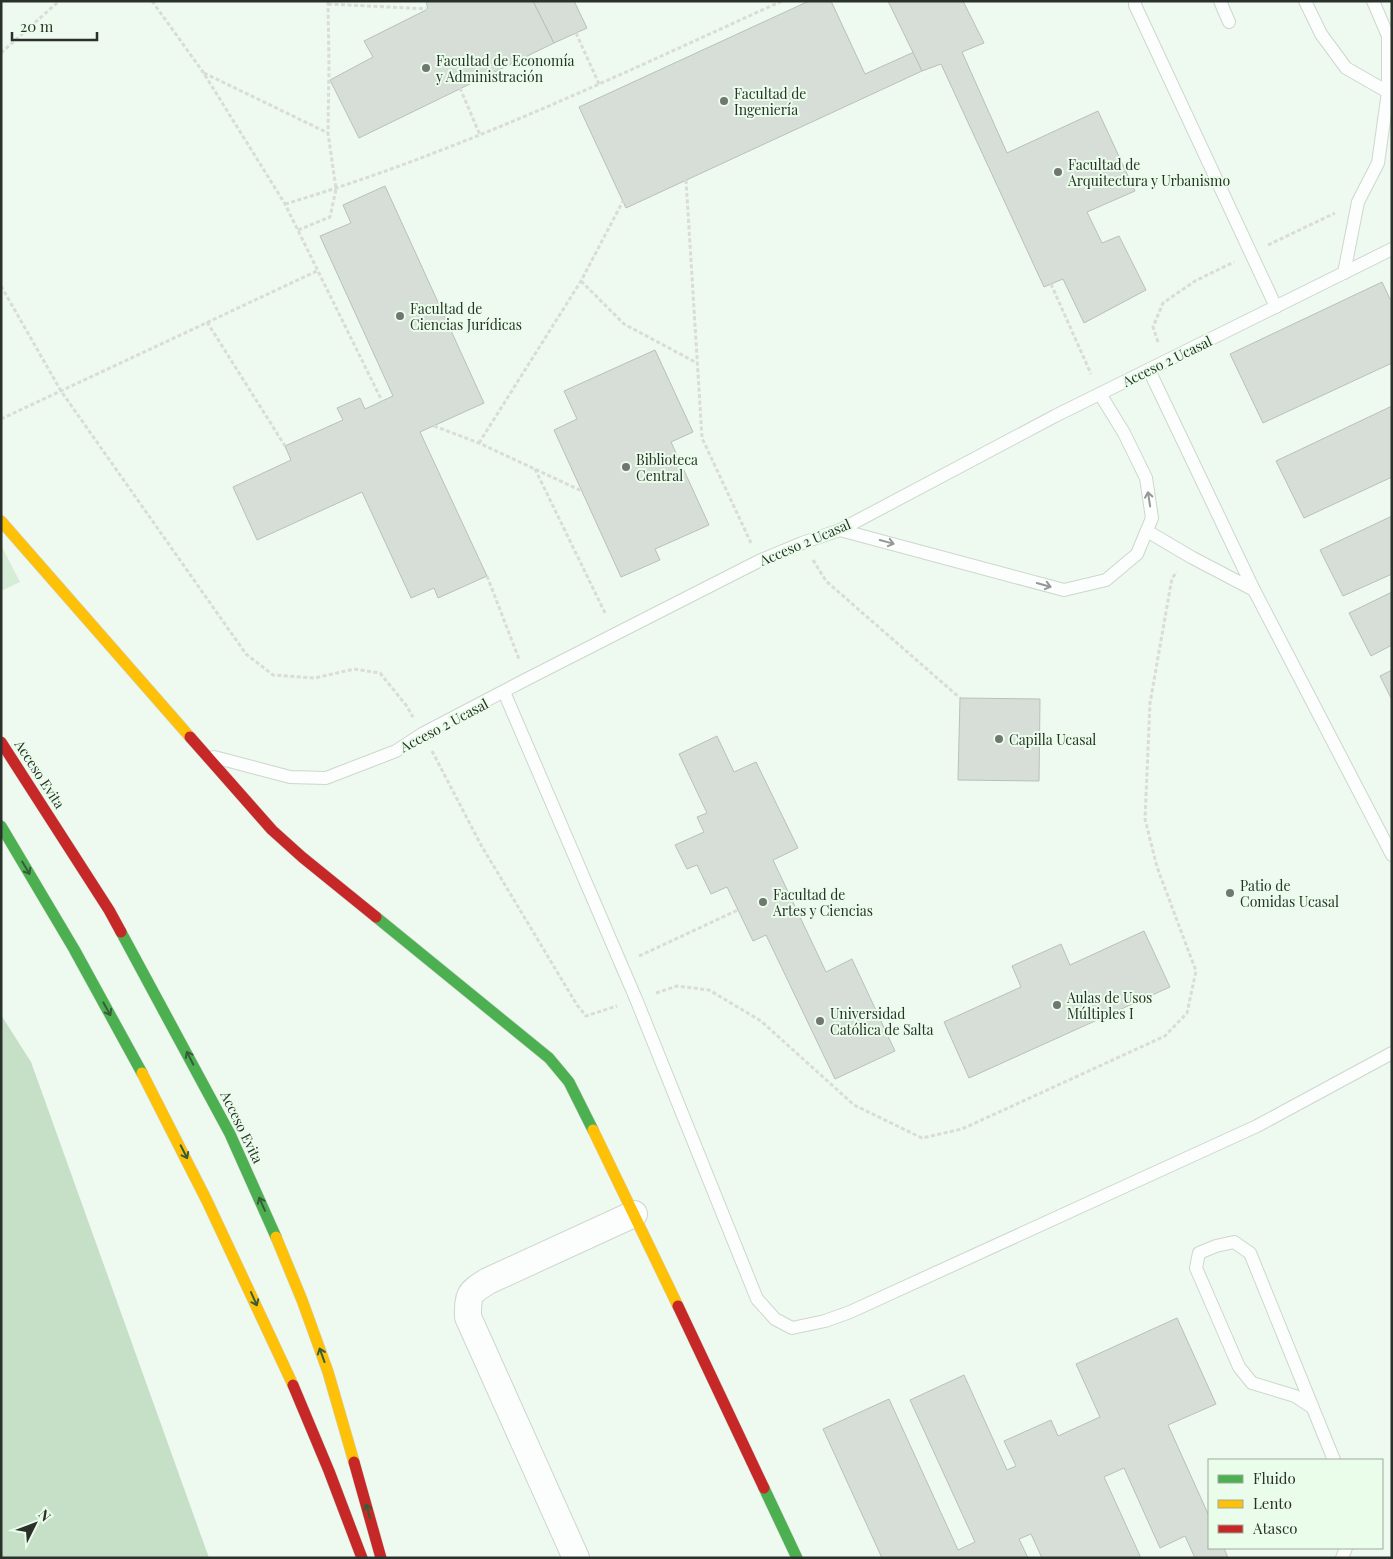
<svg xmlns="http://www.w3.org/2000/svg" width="1393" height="1559" font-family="'Playfair Display',serif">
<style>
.green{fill:#d5ecd6}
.forest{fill:#c5e0c7}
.building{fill:#d6ded7;stroke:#b9c0b9}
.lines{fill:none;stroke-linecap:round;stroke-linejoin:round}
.lane-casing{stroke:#ced6ce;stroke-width:14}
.street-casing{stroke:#ced6ce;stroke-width:28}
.fast-casing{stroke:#ced6ce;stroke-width:12}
.slow-casing{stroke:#ced6ce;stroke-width:12}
.jam-casing{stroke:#ced6ce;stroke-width:12}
.path{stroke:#d9dcd9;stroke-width:3;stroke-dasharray:4 2.5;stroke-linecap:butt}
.lane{stroke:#fcfefd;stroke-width:12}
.street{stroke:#fcfefd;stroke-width:26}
.fast{stroke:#4caf50;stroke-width:11}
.slow{stroke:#ffc107;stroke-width:11}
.jam{stroke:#c62828;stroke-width:11}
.oneway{stroke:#939894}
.oneway2{stroke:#365d37}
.poi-dot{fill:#6f776f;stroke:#eafdeb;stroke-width:2}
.labels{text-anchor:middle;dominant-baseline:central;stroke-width:4;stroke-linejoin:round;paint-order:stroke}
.poi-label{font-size:14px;fill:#2a312a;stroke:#eafdeb;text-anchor:start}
.street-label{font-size:14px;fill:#2a312a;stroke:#eafdeb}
</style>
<rect width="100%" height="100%" fill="#eef9ef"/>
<polygon class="green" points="1,545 20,582 1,591"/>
<polygon class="forest" points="1,1015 31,1062 209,1558 1,1558"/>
<g class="building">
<polygon points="426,1 533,1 554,43 359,138 330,80 373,57 364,41 428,9"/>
<polygon points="533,1 574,1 587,28 554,43"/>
<polygon points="809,1 831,1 865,74 914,52 922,71 626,208 579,107"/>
<polygon points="888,1 963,1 984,43 962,52 1007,153 1098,111 1135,191 1087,212 1102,243 1119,236 1146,290 1084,323 1063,279 1044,287 941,64 922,71"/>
<polygon points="385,186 484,403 420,432 487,576 438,598 434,588 411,598 362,492 257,540 233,487 291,460 285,446 343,420 337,408 360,398 365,409 393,396 320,236 351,223 343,205"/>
<polygon points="1382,282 1390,299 1392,299 1392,363 1263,423 1230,354"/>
<polygon points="655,350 693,432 671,442 709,525 655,549 660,560 621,577 554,430 577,419 564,391"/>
<polygon points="1392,406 1392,477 1304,518 1276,461"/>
<polygon points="1392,516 1392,574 1343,596 1320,550"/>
<polygon points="1392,592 1392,645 1371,656 1349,613"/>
<polygon points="1392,670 1392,700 1380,676"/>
<polygon points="960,698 1040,699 1039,781 958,780"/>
<polygon points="717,736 734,772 756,762 798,848 773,860 826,972 852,959 895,1051 835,1079 766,935 753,941 727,887 711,894 697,865 687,869 675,845 704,832 697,817 707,813 679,754"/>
<polygon points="1144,931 1170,987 969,1078 944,1022 1021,987 1012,966 1061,944 1070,965"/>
<polygon points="1177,1318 1216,1404 1168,1425 1209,1516 1209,1548 1224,1548 1228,1558 1195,1558 1185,1536 1160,1548 1124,1468 1104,1477 1141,1558 1042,1558 1031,1534 1019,1539 1028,1558 882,1558 823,1429 889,1399 958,1550 975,1542 910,1400 964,1375 1007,1470 1016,1466 1004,1441 1051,1420 1058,1436 1100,1417 1076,1364"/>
</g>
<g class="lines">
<g class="lane-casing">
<g id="lane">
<polyline points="1135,1 1135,5 1276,307"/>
<polyline points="1220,1 1229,22"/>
<polyline points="1305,1 1321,34 1346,68 1388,92"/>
<polyline points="1344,273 1358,202 1378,163 1388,92 1388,36 1373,1"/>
<polyline points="1149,370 1254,590 1392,855"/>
<polyline points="840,530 1064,590 1106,580 1137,554 1152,518 1146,478 1124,433 1100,394"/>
<polyline points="1147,531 1191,557 1254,590"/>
<polyline points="504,692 636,999 757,1299 775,1319 792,1328 825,1321 850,1312 1257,1126 1392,1053"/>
<polyline points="214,757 290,777 326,778 396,751 422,734 527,679 759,561 802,543 840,530 1055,416 1392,249"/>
<polyline points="1313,1408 1295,1396 1252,1383 1239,1367 1196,1268 1199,1253 1216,1246 1234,1242 1250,1253 1334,1460"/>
<polyline points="1342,1558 1346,1548"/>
</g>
</g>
<g class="street-casing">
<path id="street" d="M576 1558 468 1317C468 1295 468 1293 488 1281L634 1214"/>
</g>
<g class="fast-casing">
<g id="fast">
<polyline points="1,826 74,949 142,1073"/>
<polyline points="376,917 549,1058 569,1082 593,1130"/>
<polyline points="121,932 230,1134 276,1237"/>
<polyline points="764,1488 797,1558"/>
</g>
</g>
<g class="slow-casing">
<g id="slow">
<polyline points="1,521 190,737"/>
<polyline points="142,1073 207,1201 293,1385"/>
<polyline points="593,1130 678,1306"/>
<polyline points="276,1237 302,1300 328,1372 354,1462"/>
</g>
</g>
<g class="jam-casing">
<g id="jam">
<polyline points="190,737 272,830 302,857 376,917"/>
<polyline points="1,742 109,910 121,932"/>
<polyline points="678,1306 764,1488"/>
<polyline points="293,1385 329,1471 362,1558"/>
<polyline points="354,1462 381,1558"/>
</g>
</g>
<g class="path">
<polyline points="152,1 203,72 285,204 382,401"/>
<polyline points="328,4 428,9"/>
<polyline points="576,33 599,84"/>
<polyline points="1,53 59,1"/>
<polyline points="204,73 328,133"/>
<polyline points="460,88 480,135"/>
<polyline points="686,180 702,438 751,543"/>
<path d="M285 204C457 153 619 75 782 1"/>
<polyline points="298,230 330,217 336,189 328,133 329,66 328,1"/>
<polyline points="1268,245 1335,213"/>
<polyline points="581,281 624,324 697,363"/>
<polyline points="1051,284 1091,374"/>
<polyline points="1,286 61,391 246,654 273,675 315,678 354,669 380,673 406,705 413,717"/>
<polyline points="207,322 285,446"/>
<polyline points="1158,342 1153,327 1163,303 1195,281 1234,262"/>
<polyline points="1,419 317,271"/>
<polyline points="434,426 479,443 582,491"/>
<polyline points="479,443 581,281 623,201"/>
<polyline points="535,469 606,615"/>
<polyline points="813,560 826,581 960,698"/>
<polyline points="487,576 519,659"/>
<polyline points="432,751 481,845 577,1005 586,1016 617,1006"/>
<polyline points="639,956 738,910"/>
<polyline points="656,993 677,986 709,990 761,1021 854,1105 922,1138 962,1129 1165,1036 1187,1013 1196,971 1157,867 1145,819 1150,703 1172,578 1177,572"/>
</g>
<use href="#lane" class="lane"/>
<use href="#street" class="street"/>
<use href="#fast" class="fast"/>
<use href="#slow" class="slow"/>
<use href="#jam" class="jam"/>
</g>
<defs><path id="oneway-shaft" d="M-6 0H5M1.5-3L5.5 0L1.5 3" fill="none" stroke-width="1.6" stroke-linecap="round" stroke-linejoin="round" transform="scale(1.25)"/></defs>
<g class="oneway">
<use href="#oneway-shaft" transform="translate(1149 499) rotate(-99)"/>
<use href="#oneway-shaft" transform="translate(887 542) rotate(15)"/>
<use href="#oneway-shaft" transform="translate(1044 585) rotate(16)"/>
</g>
<g class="oneway2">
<use href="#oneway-shaft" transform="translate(26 868) rotate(59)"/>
<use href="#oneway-shaft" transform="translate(107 1009) rotate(61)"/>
<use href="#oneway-shaft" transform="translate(190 1058) rotate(-117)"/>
<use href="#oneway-shaft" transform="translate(184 1152) rotate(63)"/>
<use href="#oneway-shaft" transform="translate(262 1204) rotate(-114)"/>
<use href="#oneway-shaft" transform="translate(254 1299) rotate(66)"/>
<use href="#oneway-shaft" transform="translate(322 1355) rotate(-110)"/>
<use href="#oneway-shaft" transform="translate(368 1511) rotate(-106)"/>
</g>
<g class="poi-dot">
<circle cx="426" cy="68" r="5"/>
<circle cx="724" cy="101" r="5"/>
<circle cx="1058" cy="172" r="5"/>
<circle cx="400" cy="316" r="5"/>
<circle cx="626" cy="467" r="5"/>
<circle cx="999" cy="739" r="5"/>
<circle cx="1230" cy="893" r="5"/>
<circle cx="763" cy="902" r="5"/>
<circle cx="1057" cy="1005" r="5"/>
<circle cx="820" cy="1021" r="5"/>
</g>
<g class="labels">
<g class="poi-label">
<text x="436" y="60">Facultad de Economía<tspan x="436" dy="16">y Administración</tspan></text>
<text x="734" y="93">Facultad de<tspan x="734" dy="16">Ingeniería</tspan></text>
<text x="1068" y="164">Facultad de<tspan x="1068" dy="16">Arquitectura y Urbanismo</tspan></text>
<text x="410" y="308">Facultad de<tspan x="410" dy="16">Ciencias Jurídicas</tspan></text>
<text x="636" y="459">Biblioteca<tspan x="636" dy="16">Central</tspan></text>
<text x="1009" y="739">Capilla Ucasal</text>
<text x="1240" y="885">Patio de<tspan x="1240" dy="16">Comidas Ucasal</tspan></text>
<text x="773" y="894">Facultad de<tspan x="773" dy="16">Artes y Ciencias</tspan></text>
<text x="1067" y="997">Aulas de Usos<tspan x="1067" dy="16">Múltiples I</tspan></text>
<text x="830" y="1013">Universidad<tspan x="830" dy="16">Católica de Salta</tspan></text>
</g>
<g class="street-label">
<text transform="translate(1167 361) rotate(-26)">Acceso 2 Ucasal</text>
<text transform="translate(805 542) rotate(-23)">Acceso 2 Ucasal</text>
<text transform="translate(444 725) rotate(-28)">Acceso 2 Ucasal</text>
<text transform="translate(40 774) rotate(57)">Acceso Evita</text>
<text transform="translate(242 1127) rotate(64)">Acceso Evita</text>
</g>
</g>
<rect width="1393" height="1559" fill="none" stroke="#2a312a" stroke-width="5"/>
<rect x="1208" y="1459" width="175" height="90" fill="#eafdeb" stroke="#9dab9e"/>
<rect x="1218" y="1475" width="25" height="8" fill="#4caf50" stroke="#9dab9e"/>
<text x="1253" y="1484" font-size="15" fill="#2a312a">Fluido</text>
<rect x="1218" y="1500" width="25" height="8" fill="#ffc107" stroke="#9dab9e"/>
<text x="1253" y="1509" font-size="15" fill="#2a312a">Lento</text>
<rect x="1218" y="1525" width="25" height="8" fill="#c62828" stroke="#9dab9e"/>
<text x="1253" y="1534" font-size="15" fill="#2a312a">Atasco</text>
<g transform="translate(35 1524) rotate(48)" stroke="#eafdeb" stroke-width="4" paint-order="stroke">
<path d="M0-4L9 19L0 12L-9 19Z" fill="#2a312a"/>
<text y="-8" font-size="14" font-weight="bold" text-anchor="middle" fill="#2a312a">N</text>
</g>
<path d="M12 32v8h85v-8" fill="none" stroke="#2a312a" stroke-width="2.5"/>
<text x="20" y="32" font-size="15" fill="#2a312a" stroke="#eafdeb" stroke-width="4" paint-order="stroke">20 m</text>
</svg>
